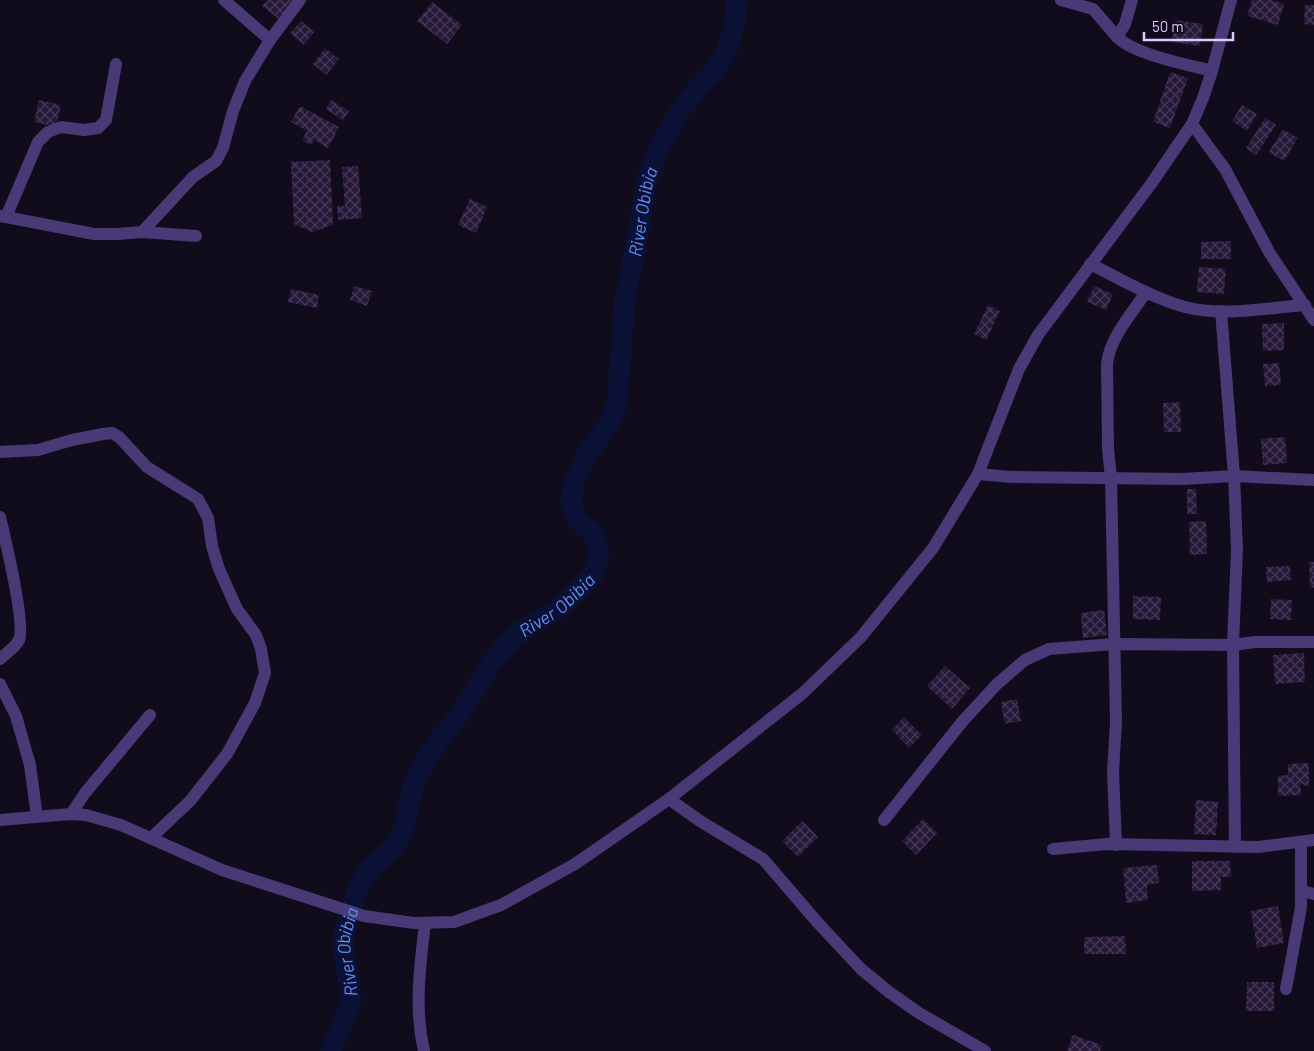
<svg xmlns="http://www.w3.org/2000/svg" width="1314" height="1051" font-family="Barlow,sans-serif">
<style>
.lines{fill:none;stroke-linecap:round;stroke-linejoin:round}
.river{stroke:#0b1135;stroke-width:21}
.building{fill:url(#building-cross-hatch)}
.minor{stroke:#483977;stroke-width:12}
.labels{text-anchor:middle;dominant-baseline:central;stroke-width:4;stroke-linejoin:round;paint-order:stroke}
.water-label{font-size:18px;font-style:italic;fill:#5d90f5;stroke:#110c1b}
</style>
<defs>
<pattern id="building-cross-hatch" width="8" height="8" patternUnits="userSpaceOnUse" patternTransform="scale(1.25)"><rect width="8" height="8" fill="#27193a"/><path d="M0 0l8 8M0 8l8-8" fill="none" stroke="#463957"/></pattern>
</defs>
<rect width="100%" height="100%" fill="#110c1b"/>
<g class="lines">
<path class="river" id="s1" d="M331 1051 351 1003 350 986 344 955 343 938 357 890 371 867 390 851 403 833 413 787 419 772 433 749 463 709 491 664 514 636 559 608 593 575 599 554 595 535 578 520 571 503 574 482 587 455 609 424 617 405 625 297 636 246 646 182 661 143 683 106 709 77 726 53 735 23 737 0"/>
</g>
<g class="building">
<polygon points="267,0 290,0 292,1 279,19 262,6"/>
<polygon points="1252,0 1271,0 1284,4 1278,25 1247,16"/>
<polygon points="432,2 462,25 447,44 417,21"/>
<polygon points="1305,5 1314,5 1314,25 1304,24"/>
<polygon points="1175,20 1203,24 1200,46 1172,42"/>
<polygon points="301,21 314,32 304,45 290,33"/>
<polygon points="325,48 339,59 326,75 313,64"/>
<polygon points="1170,72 1188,78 1170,128 1153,122"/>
<polygon points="39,100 61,105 56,127 34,122"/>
<polygon points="331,100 349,111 343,120 326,109"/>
<polygon points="1242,105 1257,114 1247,131 1232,121"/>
<polygon points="300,106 339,127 328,148 314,140 311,145 302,140 307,131 291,122"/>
<polygon points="1265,118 1276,125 1256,155 1246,148"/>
<polygon points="1283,129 1298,138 1284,161 1269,152"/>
<polygon points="330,160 333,225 312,232 294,224 291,162"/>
<polygon points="358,166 362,218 338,220 337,206 345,206 342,167"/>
<polygon points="470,199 487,207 476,233 458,225"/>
<polygon points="1231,241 1231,259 1201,259 1201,242"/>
<polygon points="1199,267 1226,269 1224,294 1197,292"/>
<polygon points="354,286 372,291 367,306 350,300"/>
<polygon points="1094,286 1113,294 1106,310 1087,302"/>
<polygon points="291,289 319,295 317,308 288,302"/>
<polygon points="988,305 1000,311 986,340 974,334"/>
<polygon points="1284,323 1284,350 1263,351 1262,324"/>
<polygon points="1279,363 1281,385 1265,386 1263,364"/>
<polygon points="1180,402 1181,432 1164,432 1163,403"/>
<polygon points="1285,437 1287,463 1263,465 1261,439"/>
<polygon points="1187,489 1196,489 1197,514 1187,514"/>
<polygon points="1206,521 1207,554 1190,555 1189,522"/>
<polygon points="1309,562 1314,562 1314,588 1310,587"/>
<polygon points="1290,566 1291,580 1267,582 1266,567"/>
<polygon points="1133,596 1161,597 1160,620 1133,619"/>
<polygon points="1271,599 1292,600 1291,620 1270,619"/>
<polygon points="1104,610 1107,635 1083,638 1081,613"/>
<polygon points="1304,653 1305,682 1275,684 1273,655"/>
<polygon points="945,666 970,688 952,709 927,686"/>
<polygon points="1017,699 1021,721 1005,724 1001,702"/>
<polygon points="904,717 922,735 909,748 892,730"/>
<polygon points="1309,763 1309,787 1300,783 1301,795 1278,796 1278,776 1288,775 1288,764"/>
<polygon points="1196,800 1218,802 1216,835 1194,834"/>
<polygon points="923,819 937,833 916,855 902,841"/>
<polygon points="802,821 818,837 798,857 782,841"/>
<polygon points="1192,861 1230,861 1231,877 1221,877 1221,890 1192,891"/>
<polygon points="1157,865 1159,883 1147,885 1148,900 1126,903 1123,868"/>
<polygon points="1278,906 1284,943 1257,948 1251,911"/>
<polygon points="1125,936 1126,954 1084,954 1084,937"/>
<polygon points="1247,982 1274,982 1274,1011 1246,1011"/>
<polygon points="1073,1035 1102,1045 1100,1051 1067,1051"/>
</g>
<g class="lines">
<g class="minor">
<polyline points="224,0 270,40"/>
<polyline points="1061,0 1093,9 1117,37"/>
<path d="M1132 0 1125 24 1117 37C1135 55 1187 64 1212 71"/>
<polyline points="1192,124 1225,169 1269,252 1314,320"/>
<polyline points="0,216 94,234 117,234 142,232 196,236"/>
<polyline points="6,217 38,142 48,132 61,127 84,130 98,128 106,120 116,64"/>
<polyline points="142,232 193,177 216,161 223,148 233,111 245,81 270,40 300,0"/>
<path d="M1090 264C1121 279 1152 298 1185 307 1223 317 1266 308 1305 305"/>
<polyline points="1221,311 1234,476 1237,550 1233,645 1235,847"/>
<polyline points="0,452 38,450 72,440 103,434 112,433 119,437 147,467 198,499 208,518 212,546 219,569 237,609 256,635 261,649 265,673 255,703 227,754 190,801 151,838"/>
<polyline points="978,474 1011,477 1182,479 1234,476 1314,480"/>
<path d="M0 517C5 538 26 625 19 640 15 648 6 653 0 659"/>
<polyline points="0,684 16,716 30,765 37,817"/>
<polyline points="669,799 700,821 763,859 818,923 861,969 889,992 919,1013 985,1051"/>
<polyline points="71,814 85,793 150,715"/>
<polyline points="0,820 71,814 86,815 121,825 222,870 364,916 414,923 454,922 501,905 575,864 669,799 803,693 861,637 933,548 978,474 1019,369 1038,335 1151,184 1192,124 1203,98 1212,71 1231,0"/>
<polyline points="884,820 962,722 997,684 1025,660 1049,649 1114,644 1233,645 1255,642 1314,642"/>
<path d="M1116 845 1113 772 1116 722 1111 478 1108 449 1107 364C1110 337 1131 315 1146 292"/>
<polyline points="1053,849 1107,844 1258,847 1314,840"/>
<polyline points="1302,891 1314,894"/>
<polyline points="1286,989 1301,907 1301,842"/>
<path d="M424 1051C414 1008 420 966 425 923"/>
</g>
</g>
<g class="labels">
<g class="water-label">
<text stroke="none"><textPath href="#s1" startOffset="959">River Obibia</textPath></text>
<text stroke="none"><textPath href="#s1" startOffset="524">River Obibia</textPath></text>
<text stroke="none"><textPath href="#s1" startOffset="104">River Obibia</textPath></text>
</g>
</g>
<path d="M1144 32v8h89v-8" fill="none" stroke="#d9c9fc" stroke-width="2.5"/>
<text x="1152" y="32" font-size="15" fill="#d9c9fc" stroke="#110c1b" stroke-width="4" paint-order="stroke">50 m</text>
</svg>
